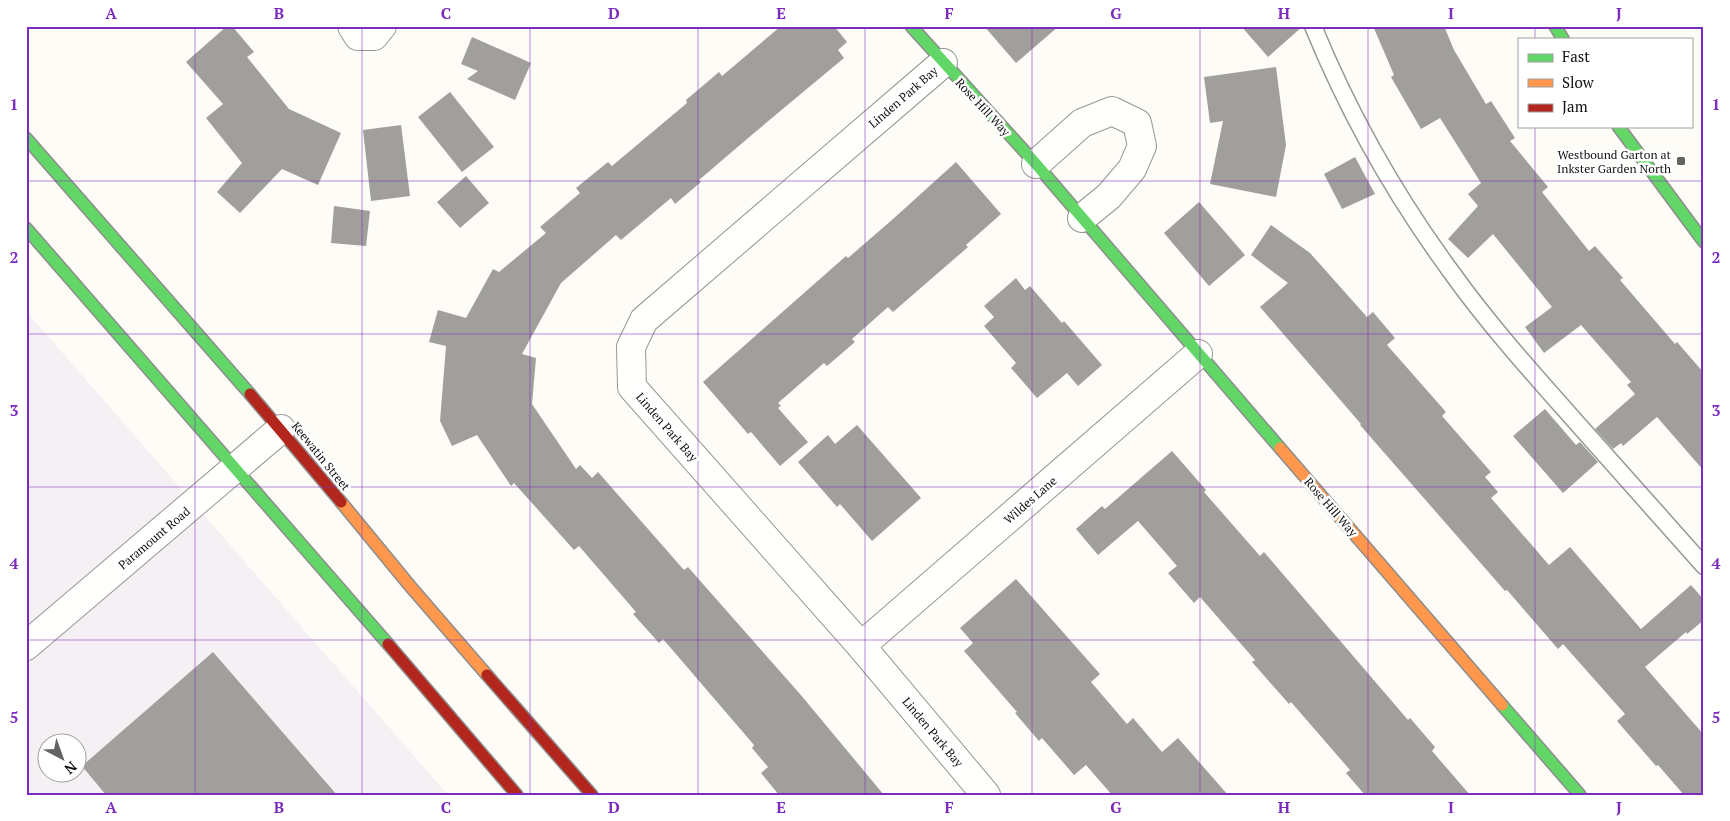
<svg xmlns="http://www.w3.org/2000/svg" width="1730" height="821" font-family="'PT Serif',serif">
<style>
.industrial{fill:#f5f0f3;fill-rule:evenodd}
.building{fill:#a19f9c}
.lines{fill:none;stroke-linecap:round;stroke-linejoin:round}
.lane-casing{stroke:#979795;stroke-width:19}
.street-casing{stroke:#979795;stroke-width:30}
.fast-casing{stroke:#8e8d8b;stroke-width:14}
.slow-casing{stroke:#8e8d8b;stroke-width:14}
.jam-casing{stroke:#8e8d8b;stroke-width:14}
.lane{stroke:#fffffe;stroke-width:16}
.street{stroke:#fffffe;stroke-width:28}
.fast{stroke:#63d668;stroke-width:11}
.slow{stroke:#ff974d;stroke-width:11}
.jam{stroke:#b3261e;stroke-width:11}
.grid{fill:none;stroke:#7b2cbf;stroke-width:1;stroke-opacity:0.55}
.poi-dot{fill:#646362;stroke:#fff;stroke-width:2}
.labels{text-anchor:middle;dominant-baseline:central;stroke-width:5;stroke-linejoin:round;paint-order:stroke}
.street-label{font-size:12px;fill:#111;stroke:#fff}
.poi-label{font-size:12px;fill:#111;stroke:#fff;text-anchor:end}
.neatline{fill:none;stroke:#7b2cbf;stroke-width:2}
.grid-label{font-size:16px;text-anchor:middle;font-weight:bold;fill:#7b2cbf}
</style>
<rect width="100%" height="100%" fill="#fdfcf7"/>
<path class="industrial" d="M26 311 448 795H26ZM48 744H78V774H48Z"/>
<g class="building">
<polygon points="227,26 232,26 254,52 247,57 289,109 341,133 318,185 282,169 240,213 217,192 242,163 206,118 223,104 186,62"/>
<polygon points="781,26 834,26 847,42 838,50 844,58 754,133 699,180 701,182 675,204 671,198 621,240 616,235 561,283 522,354 536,358 532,404 576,469 580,465 592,478 598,472 684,570 688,567 800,694 884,795 779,795 761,773 768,767 752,748 754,745 663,639 659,643 633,614 636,612 579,546 574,550 514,483 511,486 477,435 452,446 440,421 446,346 429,342 438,310 466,318 493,269 499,272 546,233 540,227 580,193 576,188 608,162 612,166 687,103 686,100 719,72 722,76"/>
<polygon points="984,26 1059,26 1016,63"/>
<polygon points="1241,26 1303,26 1268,57"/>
<polygon points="1373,26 1444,26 1454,50 1486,104 1491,101 1515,138 1510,141 1548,187 1542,192 1589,251 1595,246 1623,278 1620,280 1675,344 1677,342 1704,373 1704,471 1657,417 1623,446 1621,443 1613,449 1595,429 1635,394 1627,385 1631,382 1581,325 1544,353 1525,327 1552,307 1493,234 1468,258 1448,239 1478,206 1468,194 1481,183 1440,118 1421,129 1391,77 1394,75"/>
<polygon points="472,37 531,63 515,100 467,79 478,71 461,64"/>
<polygon points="1276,67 1286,145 1276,197 1210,184 1223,121 1210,123 1204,77"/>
<polygon points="450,92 494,147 462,172 418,117"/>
<polygon points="401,125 410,196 371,201 363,130"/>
<polygon points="1355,157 1375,194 1342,209 1324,174"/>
<polygon points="956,162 1001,214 966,245 968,247 893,312 888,307 852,339 855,342 827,366 824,363 778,403 781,406 778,408 808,442 780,466 751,432 748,434 703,382 846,256 848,258 893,219"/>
<polygon points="466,176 489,203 460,228 437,202"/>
<polygon points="1199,202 1245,255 1209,286 1164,233"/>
<polygon points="334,206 370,211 366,246 331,243"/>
<polygon points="1271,225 1310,253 1367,317 1373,312 1395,338 1387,345 1446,412 1442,416 1491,472 1485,477 1498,492 1491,498 1549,565 1570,547 1641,629 1691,585 1704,600 1704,620 1687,634 1686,632 1645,667 1704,735 1704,795 1684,795 1658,765 1656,766 1617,721 1625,714 1563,644 1558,649 1507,590 1505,591 1360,425 1361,424 1260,307 1288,283 1251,255"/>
<polygon points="1016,278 1025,290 1030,286 1062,323 1064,321 1102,365 1078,386 1067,373 1037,398 1011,368 1016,363 984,326 994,317 984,306"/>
<polygon points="1545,409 1576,445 1580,442 1598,462 1563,493 1513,436"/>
<polygon points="857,425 921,498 872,541 840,504 837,507 798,462 828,435 835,444"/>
<polygon points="1172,451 1206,490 1204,492 1260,556 1264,552 1408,720 1410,718 1435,747 1432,751 1470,795 1365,795 1346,773 1350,770 1291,702 1289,704 1252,662 1255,660 1200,597 1194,603 1168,573 1177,566 1138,521 1098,555 1076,529 1102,506 1105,509"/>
<polygon points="1016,579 1100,674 1091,682 1127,724 1133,718 1162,752 1178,738 1228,795 1112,795 1086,765 1074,775 1042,738 1039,741 1015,713 1017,712 964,651 973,643 960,628"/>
<polygon points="213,652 337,795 106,795 82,766"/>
</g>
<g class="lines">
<g class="lane-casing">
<path id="lane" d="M1313 26C1349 114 1396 197 1452 273 1487 322 1528 368 1568 413 1613 464 1659 515 1704 566"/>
</g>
<g class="street-casing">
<g id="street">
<polyline points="352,26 358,36 374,36 382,26"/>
<polyline points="943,63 644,320 631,347 632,387 861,646 986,795"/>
<polyline points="1036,164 1082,123 1112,111 1137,123 1142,146 1132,169 1109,196 1082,218"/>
<polyline points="26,646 281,429"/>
<polyline points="861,646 1198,354"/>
</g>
</g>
<g class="fast-casing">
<g id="fast">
<polyline points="911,26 1036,164 1280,448"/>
<polyline points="1555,26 1563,39"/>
<polyline points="1618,126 1704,242"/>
<polyline points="26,138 250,394"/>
<polyline points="26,228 388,644"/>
<polyline points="1502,705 1580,795"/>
</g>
</g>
<g class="slow-casing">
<g id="slow">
<polyline points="1280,448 1502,705"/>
<polyline points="341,502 410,586 487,675"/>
</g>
</g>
<g class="jam-casing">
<g id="jam">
<polyline points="250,394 341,502"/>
<polyline points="388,644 517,795"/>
<polyline points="487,675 592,795"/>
</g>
</g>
<use href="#lane" class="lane"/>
<use href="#street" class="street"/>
<use href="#fast" class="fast"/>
<use href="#slow" class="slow"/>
<use href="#jam" class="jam"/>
</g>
<path class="grid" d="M195 26V795M362 26V795M530 26V795M698 26V795M865 26V795M1032 26V795M1200 26V795M1368 26V795M1535 26V39M1535 126V795M26 181H1704M26 334H1704M26 487H1704M26 640H1704"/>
<rect class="poi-dot" x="1676" y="156" width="10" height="10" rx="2.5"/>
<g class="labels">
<g class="street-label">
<text transform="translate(903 97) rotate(-41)">Linden Park Bay</text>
<text transform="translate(983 107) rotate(47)">Rose Hill Way</text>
<text transform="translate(667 427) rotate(49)">Linden Park Bay</text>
<text transform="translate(321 456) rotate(51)">Keewatin Street</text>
<text transform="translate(1030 500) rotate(-41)">Wildes Lane</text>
<text transform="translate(1331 507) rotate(49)">Rose Hill Way</text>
<text transform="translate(154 538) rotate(-40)">Paramount Road</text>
<text transform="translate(933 732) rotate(50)">Linden Park Bay</text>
</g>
<g class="poi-label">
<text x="1671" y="154">Westbound Garton at<tspan x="1671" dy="14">Inkster Garden North</tspan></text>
</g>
</g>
<rect width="1730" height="821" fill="none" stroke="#ffffff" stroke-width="55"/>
<rect x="1518" y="38" width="175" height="90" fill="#ffffff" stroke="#a0a0a0"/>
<rect x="1528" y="54" width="25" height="8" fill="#63d668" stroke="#a0a0a0"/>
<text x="1562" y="62" font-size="15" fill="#111111">Fast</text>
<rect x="1528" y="79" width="25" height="8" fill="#ff974d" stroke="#a0a0a0"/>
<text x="1562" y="88" font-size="15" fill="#111111">Slow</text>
<rect x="1528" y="104" width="25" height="8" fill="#b3261e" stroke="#a0a0a0"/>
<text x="1562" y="112" font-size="15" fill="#111111">Jam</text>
<g transform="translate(62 758) rotate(139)"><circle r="24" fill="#ffffff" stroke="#a0a0a0"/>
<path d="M0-4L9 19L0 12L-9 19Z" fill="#646362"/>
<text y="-8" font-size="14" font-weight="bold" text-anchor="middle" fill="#111111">N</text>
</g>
<rect x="28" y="28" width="1674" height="766" class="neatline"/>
<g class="grid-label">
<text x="111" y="19">A</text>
<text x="279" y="19">B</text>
<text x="446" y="19">C</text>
<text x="614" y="19">D</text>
<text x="781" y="19">E</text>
<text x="949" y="19">F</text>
<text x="1116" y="19">G</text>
<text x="1284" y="19">H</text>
<text x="1451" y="19">I</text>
<text x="1619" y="19">J</text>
<text x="14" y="110">1</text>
<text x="1716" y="110">1</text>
<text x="14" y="263">2</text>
<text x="1716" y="263">2</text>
<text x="14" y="416">3</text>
<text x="1716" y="416">3</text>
<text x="14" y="569">4</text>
<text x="1716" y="569">4</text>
<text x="14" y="723">5</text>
<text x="1716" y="723">5</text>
<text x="111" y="813">A</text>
<text x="279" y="813">B</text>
<text x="446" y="813">C</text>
<text x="614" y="813">D</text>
<text x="781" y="813">E</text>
<text x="949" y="813">F</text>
<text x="1116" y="813">G</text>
<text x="1284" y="813">H</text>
<text x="1451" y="813">I</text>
<text x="1619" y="813">J</text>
</g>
</svg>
